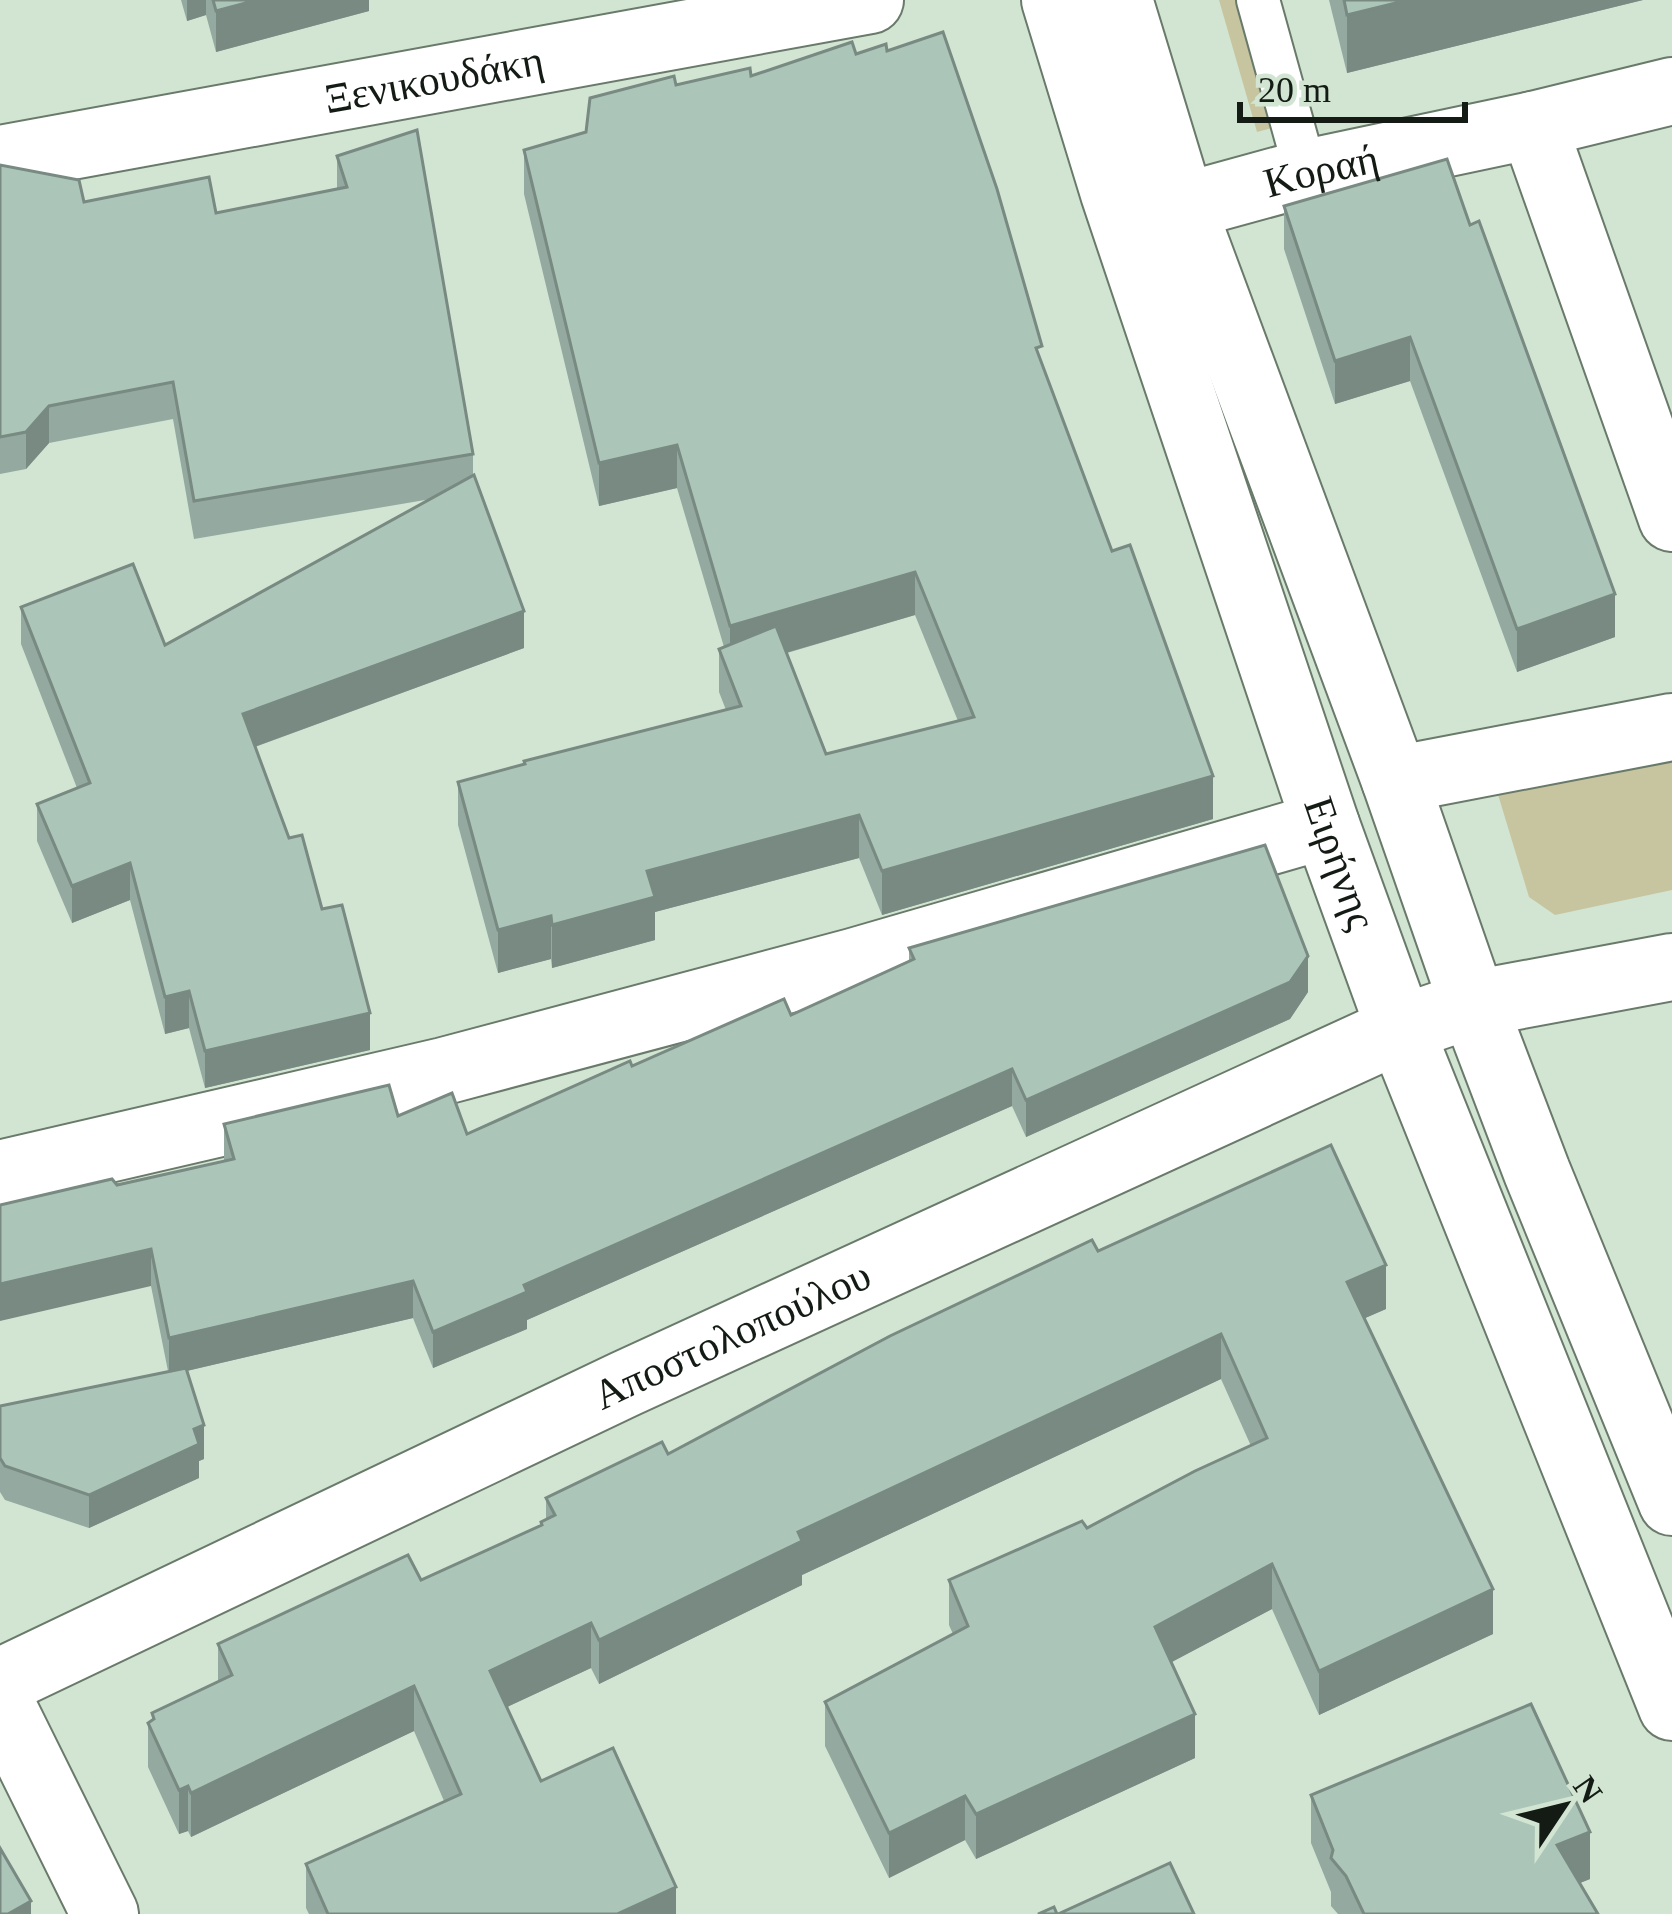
<svg xmlns="http://www.w3.org/2000/svg" width="1672" height="1914" font-family="'Times New Roman',serif">
<style>
.green{fill:#c7c5a0}
.lines{fill:none;stroke-linecap:round;stroke-linejoin:round}
.lane-casing{stroke:#697a6a;stroke-width:46}
.street-casing{stroke:#697a6a;stroke-width:70}
.secondary-casing{stroke:#697a6a;stroke-width:70}
.lane{stroke:#fff;stroke-width:42}
.street{stroke:#fff;stroke-width:66}
.secondary{stroke:#fff;stroke-width:66}
.wall{fill:#94a99f;fill-rule:evenodd}
.shaded-wall{fill:#788a82}
.building{fill:#acc5b9;stroke:#788a82;stroke-width:3}
.labels{text-anchor:middle;dominant-baseline:central;stroke-width:12;stroke-linejoin:round;paint-order:stroke}
.street-label{font-size:42px;fill:#141b15;stroke:#d2e5d2}
</style>
<rect width="100%" height="100%" fill="#d2e5d2"/>
<g class="green">
<polygon points="1219,0 1243,0 1279,126 1257,132"/>
<polygon points="1672,741 1672,890 1555,915 1529,897 1493,778"/>
</g>
<g class="lines">
<g class="lane-casing">
<polyline id="lane" points="1258,0 1306,173"/>
</g>
<g class="street-casing">
<g id="street">
<polyline points="1533,125 1672,518"/>
<path id="s1" d="M0 159 870 0"/>
<path id="s2" d="M1182 207 1306 173 1533 125 1672 91"/>
<polyline points="1395,780 1672,727"/>
<polyline points="0,1174 444,1071 853,962 1326,825"/>
<path id="s3" d="M0 1682 625 1384 1400 1029 1473 1004 1672 967"/>
<polyline points="0,1702 105,1914"/>
</g>
</g>
<g class="secondary-casing">
<g id="secondary">
<path id="s4" d="M1055 0 1114 193 1326 825 1400 1029 1672 1707"/>
<polyline points="1119,0 1182,207 1395,780 1473,1004 1537,1172 1672,1502"/>
</g>
</g>
<use href="#lane" class="lane"/>
<use href="#street" class="street"/>
<use href="#secondary" class="secondary"/>
</g>
<g class="wall">
<polygon points="181,0 369,0 369,11 216,52 206,15 187,21"/>
<polygon points="1329,0 1643,0 1347,73"/>
<path d="M887 51 1042 364 1213 819 882 915 859 858 655 912V940L552 968 551 959 498 973 458 825V782L726 710 719 692V649L724 647 677 488 599 506 524 194V150L586 132 676 85 751 76 856 54ZM915 615 958 721 826 754 787 653Z"/>
<polygon points="337,156 473,454 473,475 524,648 255,747 289,838 322,909 370,1050 205,1088 189,1028 165,1034 130,900 72,923 37,841 37,804 77,788 21,644 21,607 165,645 431,499 194,539 173,419 49,443 26,469 0,474 0,165 84,202 216,213 337,189"/>
<polygon points="1447,159 1615,637 1517,672 1410,381 1335,404 1284,249 1284,206"/>
<polygon points="909,948 1308,992 1290,1019 1026,1137 1012,1106 527,1320 527,1329 433,1368 413,1318 187,1371 204,1459 199,1461 199,1478 89,1528 5,1500 0,1492 0,1406 168,1371 151,1286 117,1185 224,1161 224,1124 398,1116 467,1134 632,1066 791,1015 909,961"/>
<polygon points="1098,1251 1386,1309 1365,1318 1493,1634 1319,1715 1272,1609 1171,1662 1195,1758 976,1859 965,1840 889,1878 825,1746 825,1702 953,1634 949,1625 949,1580 1087,1528 1251,1446 1221,1379 802,1575 802,1585 599,1684 591,1668 507,1707 541,1781 676,1914 309,1914 306,1908 306,1864 444,1801 414,1731 191,1837 188,1831 179,1834 148,1767 148,1723 152,1721 152,1713 218,1682 218,1644 421,1580 541,1525 541,1522 546,1520 546,1498 668,1454"/>
<polygon points="1311,1795 1590,1879 1580,1883 1598,1914 1338,1914 1331,1906 1331,1892 1311,1843"/>
</g>
<g class="shaded-wall">
<polygon points="187,0 206,0 206,15 187,21"/>
<polygon points="257,0 369,0 369,11 216,52 216,11"/>
<polygon points="1408,0 1643,0 1347,73 1347,15"/>
<polygon points="1410,337 1410,381 1335,404 1335,361"/>
<polygon points="49,406 49,443 26,469 26,432"/>
<polygon points="677,445 677,488 599,506 599,463"/>
<polygon points="915,572 915,615 730,669 730,626"/>
<polygon points="1615,594 1615,637 1517,672 1517,629"/>
<polygon points="524,611 524,648 243,751 243,714"/>
<polygon points="1213,776 1213,819 882,915 882,871"/>
<polygon points="859,815 859,858 655,912 655,940 552,968 552,925 647,871"/>
<polygon points="130,863 130,900 72,923 72,886"/>
<polygon points="551,916 551,959 498,973 498,930"/>
<polygon points="1308,956 1308,992 1290,1019 1026,1137 1026,1100"/>
<polygon points="189,991 189,1028 165,1034 165,997"/>
<polygon points="370,1013 370,1050 205,1088 205,1051"/>
<polygon points="1012,1069 1012,1106 527,1320 527,1329 433,1368 433,1332 524,1285"/>
<polygon points="151,1249 151,1286 0,1321 0,1284"/>
<polygon points="1386,1265 1386,1309 1347,1326 1347,1282"/>
<polygon points="413,1281 413,1318 169,1375 169,1338"/>
<polygon points="1221,1334 1221,1379 802,1575 802,1585 599,1684 599,1640 798,1532"/>
<polygon points="204,1425 204,1459 199,1461 199,1478 89,1528 89,1495"/>
<polygon points="1272,1564 1272,1609 1155,1671 1155,1627"/>
<polygon points="1493,1589 1493,1634 1319,1715 1319,1671"/>
<polygon points="591,1623 591,1668 490,1715 490,1671"/>
<polygon points="414,1686 414,1731 191,1837 191,1793"/>
<polygon points="1195,1714 1195,1758 976,1859 976,1814"/>
<polygon points="188,1786 188,1831 179,1834 179,1790"/>
<polygon points="965,1796 965,1840 889,1878 889,1833"/>
<polygon points="1590,1832 1590,1879 1557,1892 1557,1845"/>
<polygon points="676,1887 676,1914 617,1914"/>
<polygon points="31,1901 31,1914 8,1914"/>
</g>
<g class="building">
<polygon points="213,0 257,0 216,11"/>
<polygon points="1344,0 1408,0 1347,15"/>
<polygon points="943,32 997,189 1042,346 1036,348 1112,551 1130,545 1213,776 882,871 859,815 647,871 655,897 552,925 551,916 498,930 458,782 525,764 524,761 741,706 719,649 776,626 826,754 974,717 915,572 730,626 677,445 599,463 524,150 586,132 590,98 674,76 676,85 750,68 751,76 852,42 856,54 886,44 887,51"/>
<polygon points="417,130 473,454 194,501 173,382 49,406 26,432 0,437 0,165 79,180 84,202 209,177 216,213 347,187 337,156"/>
<polygon points="1447,159 1470,225 1479,221 1615,594 1517,629 1410,337 1335,361 1284,206"/>
<polygon points="474,475 524,611 243,714 289,838 302,835 322,909 342,905 370,1013 205,1051 189,991 165,997 130,863 72,886 37,804 90,783 21,607 133,564 165,645"/>
<polygon points="1265,845 1308,956 1290,982 1026,1100 1012,1069 524,1285 527,1292 433,1332 413,1281 169,1338 151,1249 0,1284 0,1205 112,1179 117,1185 234,1159 224,1124 389,1085 398,1116 452,1093 467,1134 630,1061 632,1066 784,999 791,1015 914,959 909,948"/>
<polygon points="1331,1145 1386,1265 1347,1282 1493,1589 1319,1671 1272,1564 1155,1627 1195,1714 976,1814 965,1796 889,1833 825,1702 968,1626 949,1580 1082,1521 1087,1528 1195,1471 1267,1438 1221,1334 798,1532 802,1541 599,1640 591,1623 490,1671 541,1781 613,1748 676,1887 617,1914 328,1914 306,1864 461,1794 414,1686 191,1793 188,1786 179,1790 148,1723 154,1719 152,1713 232,1675 218,1644 408,1555 421,1580 542,1525 541,1522 555,1515 546,1498 662,1442 668,1454 890,1336 1092,1240 1098,1251"/>
<polygon points="186,1368 204,1425 194,1429 199,1444 89,1495 5,1466 0,1458 0,1406"/>
<polygon points="1531,1704 1590,1832 1557,1845 1598,1914 1364,1914 1346,1876 1331,1858 1333,1850 1311,1795"/>
<polygon points="0,1848 31,1901 8,1914 0,1914"/>
<polygon points="1170,1863 1194,1914 1058,1914"/>
<polygon points="1054,1907 1057,1914 1038,1914"/>
</g>
<g class="labels">
<g class="street-label">
<text stroke="none"><textPath href="#s1" startOffset="441">Ξενικουδάκη</textPath></text>
<text stroke="none"><textPath href="#s2" startOffset="144">Κοραή</textPath></text>
<text stroke="none"><textPath href="#s4" startOffset="909">Ειρήνης</textPath></text>
<text stroke="none"><textPath href="#s3" startOffset="810">Αποστολοπούλου</textPath></text>
</g>
</g>
<g transform="translate(1564 1806) rotate(55)" stroke="#d2e5d2" stroke-width="9" paint-order="stroke">
<path d="M0-9L21 45L0 30L-21 45Z" fill="#141b15"/>
<text y="-18" font-size="33" font-weight="bold" text-anchor="middle" fill="#141b15">N</text>
</g>
<path d="M1240 102v18h225v-18" fill="none" stroke="#141b15" stroke-width="6"/>
<text x="1258" y="102" font-size="36" fill="#141b15" stroke="#d2e5d2" stroke-width="9" paint-order="stroke">20 m</text>
</svg>
